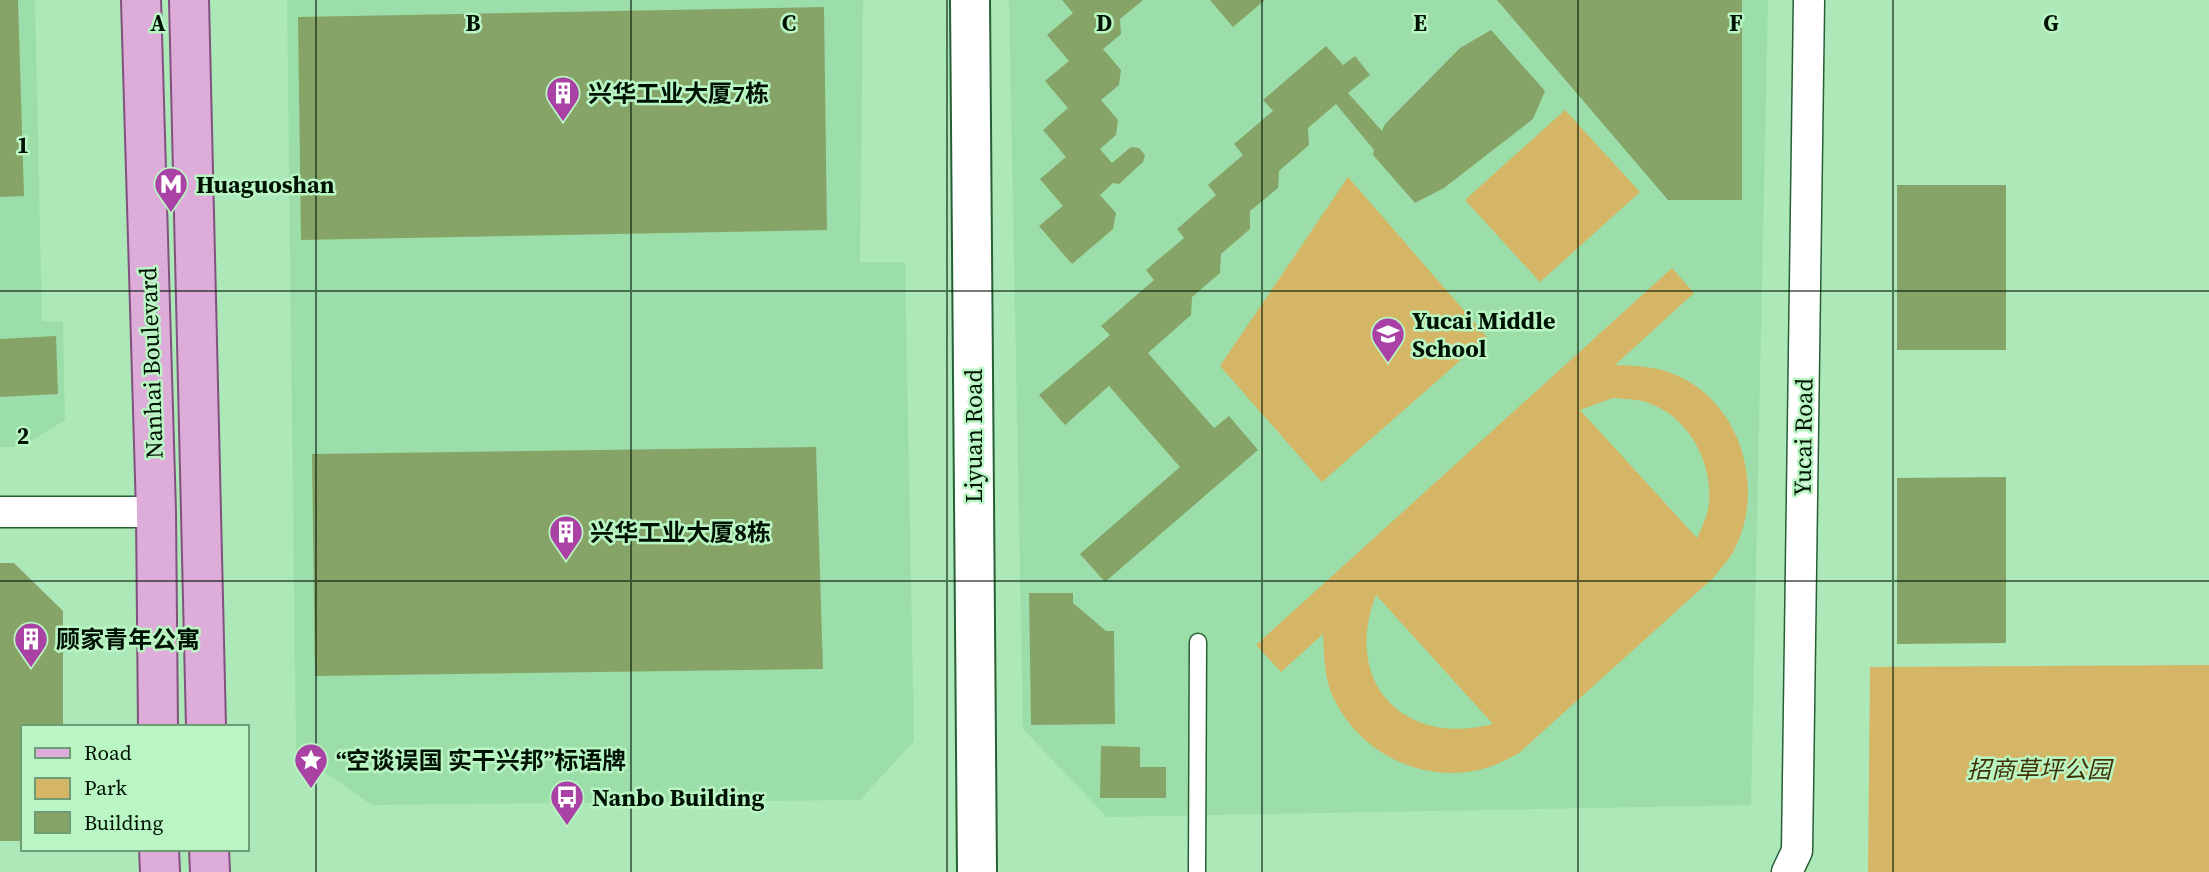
<svg xmlns="http://www.w3.org/2000/svg" width="2209" height="872" font-family="'Source Serif 4','Noto Sans SC',serif">
<style>
.built{fill:#9cdea9}
.green{fill:#d4b666;fill-rule:evenodd}
.building{fill:#86a467}
.lines{fill:none;stroke-linecap:round;stroke-linejoin:round}
.service-casing{stroke:#275f36;stroke-width:19}
.minor-casing{stroke:#275f36;stroke-width:33}
.tertiary-casing{stroke:#275f36;stroke-width:42}
.primary-casing{stroke:#81527e;stroke-width:42}
.service{stroke:#fff;stroke-width:16}
.minor{stroke:#fff;stroke-width:30}
.tertiary{stroke:#fff;stroke-width:38}
.primary{stroke:#ddacd9;stroke-width:38}
.grid{fill:none;stroke:#001203;stroke-width:2;stroke-opacity:0.55}
.labels{text-anchor:middle;dominant-baseline:central;stroke-width:5;stroke-linejoin:round;paint-order:stroke}
.poi-label{font-size:24px;font-weight:bold;fill:#001203;stroke:#baf6c4;text-anchor:start}
.street-label{font-size:24px;fill:#001203;stroke:#baf6c4}
.park-label{font-size:24px;font-style:italic;fill:#413204;stroke:#baf6c4}
.grid-label{font-size:23px;text-anchor:middle;font-weight:bold;fill:#001203;stroke:#baf6c4;stroke-width:5;stroke-linejoin:round;paint-order:stroke}
</style>
<rect width="100%" height="100%" fill="#ade8b8"/>
<g class="built">
<polygon points="0,0 35,0 42,321 63,322 65,420 21,447 0,447"/>
<polygon points="287,0 863,0 860,262 905,262 914,741 860,800 372,805 296,752"/>
<polygon points="1009,0 1768,0 1751,805 1107,817 1023,729"/>
</g>
<g class="green">
<polygon points="1565,110 1640,192 1540,282 1465,200"/>
<polygon points="1348,177 1487,337 1322,482 1220,366"/>
<path d="M1672 268 1694 293 1615 365C1637 366 1658 366 1678 376 1743 405 1766 492 1733 552 1728 561 1720 569 1713 578L1518 754C1509 758 1499 764 1489 767 1428 787 1360 755 1333 697 1324 677 1324 656 1323 634L1281 672 1256 645ZM1613 398C1623 399 1636 399 1646 402 1687 415 1712 460 1709 501 1709 513 1702 527 1697 538L1580 410ZM1376 595 1493 724C1404 747 1342 683 1376 595Z"/>
<polygon points="2209,665 2209,872 1868,872 1870,667"/>
</g>
<g class="building">
<polygon points="0,0 18,0 24,196 0,197"/>
<polygon points="1062,0 1143,0 1120,19 1121,34 1103,49 1121,70 1119,85 1101,100 1118,120 1116,135 1100,149 1112,163 1131,147 1139,148 1145,155 1143,162 1119,184 1113,183 1100,195 1116,213 1113,229 1072,264 1039,226 1063,206 1040,179 1066,157 1043,130 1068,108 1045,81 1069,61 1047,35 1073,13"/>
<polygon points="1210,0 1265,0 1233,27"/>
<polygon points="1497,0 1742,0 1742,200 1668,200"/>
<polygon points="824,7 827,230 301,240 298,17"/>
<polygon points="1491,30 1545,91 1533,119 1444,188 1415,203 1373,155 1374,150 1336,104 1308,128 1309,145 1279,171 1278,188 1250,211 1250,229 1221,254 1220,273 1192,297 1191,315 1148,353 1214,428 1229,416 1258,450 1105,582 1080,554 1180,467 1109,386 1065,425 1039,395 1110,335 1101,326 1154,280 1146,270 1184,238 1177,229 1216,195 1208,185 1243,155 1234,144 1273,111 1263,100 1326,46 1343,65 1355,56 1370,75 1348,93 1382,131 1385,124 1460,48"/>
<rect x="1897" y="185" width="109" height="165"/>
<polygon points="56,336 58,394 0,397 0,339"/>
<polygon points="816,447 823,669 315,676 312,454"/>
<polygon points="2006,477 2006,643 1897,644 1897,478"/>
<polygon points="0,563 14,563 63,611 63,727 23,727 23,841 0,841"/>
<polygon points="1029,593 1073,593 1073,603 1106,631 1114,631 1115,724 1031,725"/>
<polygon points="1101,746 1140,747 1140,767 1166,767 1166,798 1100,798"/>
</g>
<g class="lines">
<g class="service-casing">
<polyline id="service" points="1197,872 1198,642"/>
</g>
<g class="minor-casing">
<g id="minor">
<polyline points="0,512 156,512"/>
<polyline points="1787,872 1797,851 1809,0"/>
</g>
</g>
<g class="tertiary-casing">
<polyline id="tertiary" points="970,0 977,872"/>
</g>
<g class="primary-casing">
<g id="primary">
<polyline points="141,0 156,512 158,727"/>
<polyline points="189,0 206,727"/>
<polyline points="159,849 160,872"/>
<polyline points="209,849 210,872"/>
</g>
</g>
<use href="#service" class="service"/>
<use href="#minor" class="minor"/>
<use href="#tertiary" class="tertiary"/>
<use href="#primary" class="primary"/>
</g>
<path class="grid" d="M316 0V872M631 0V872M947 0V872M1262 0V872M1578 0V872M1893 0V872M0 291H2209M0 581H2209"/>
<defs>
<g id="building-pin" transform="scale(1.75)"><path d="M0 17L-7.5 6A9.5 9.5 0 1 1 7.5 6Z" fill="#aa42a5" stroke="#baf6c4"/><path d="M-4-6H4V6H1V3H-1V6H-4ZM-2.5-4.3h1.7v1.8h-1.7ZM.8-4.3h1.7v1.8H.8ZM-2.5-1h1.7V.8h-1.7ZM.8-1h1.7V.8H.8Z" fill="#fff"/></g>
<g id="metro-pin" transform="scale(1.75)"><path d="M0 17L-7.5 6A9.5 9.5 0 1 1 7.5 6Z" fill="#aa42a5" stroke="#baf6c4"/><path d="M-5.5 5V-5H-3L0 0L3-5H5.5V5H3V-.5L0 4L-3-.5V5Z" fill="#fff"/></g>
<g id="school-pin" transform="scale(1.75)"><path d="M0 17L-7.5 6A9.5 9.5 0 1 1 7.5 6Z" fill="#aa42a5" stroke="#baf6c4"/><path d="M0-5L7-2L0 1L-7-2ZM-4 1L0 2.5L4 1V4Q0 6-4 4Z" fill="#fff"/></g>
<g id="sight-pin" transform="scale(1.75)"><path d="M0 17L-7.5 6A9.5 9.5 0 1 1 7.5 6Z" fill="#aa42a5" stroke="#baf6c4"/><path d="M0-6L1.8-2.2L6-1.7L2.9 1.2L3.7 5.4L0 3.3L-3.7 5.4L-2.9 1.2L-6-1.7L-1.8-2.2Z" fill="#fff"/></g>
<g id="bus-pin" transform="scale(1.75)"><path d="M0 17L-7.5 6A9.5 9.5 0 1 1 7.5 6Z" fill="#aa42a5" stroke="#baf6c4"/><path d="M-5-6H5V4H4V6H2V4H-2V6H-4V4H-5ZM-3.5-4V0h7V-4ZM-3.5 1.2v1.5H-2V1.2ZM2 1.2v1.5H3.5V1.2Z" fill="#fff"/></g>
</defs>
<g fill-rule="evenodd">
<use href="#building-pin" x="563" y="93"/>
<use href="#metro-pin" x="171" y="184"/>
<use href="#school-pin" x="1388" y="334"/>
<use href="#building-pin" x="566" y="532"/>
<use href="#building-pin" x="31" y="639"/>
<use href="#sight-pin" x="311" y="760"/>
<use href="#bus-pin" x="567" y="797"/>
</g>
<g class="labels">
<g class="poi-label">
<text x="588" y="93">兴华工业大厦7栋</text>
<text x="196" y="184">Huaguoshan</text>
<text x="1412" y="320">Yucai Middle<tspan x="1412" dy="28">School</tspan></text>
<text x="590" y="532">兴华工业大厦8栋</text>
<text x="56" y="639">顾家青年公寓</text>
<text x="336" y="760">“空谈误国 实干兴邦”标语牌</text>
<text x="592" y="797">Nanbo Building</text>
</g>
<g class="street-label">
<text transform="translate(151 363) rotate(-92)">Nanhai Boulevard</text>
<text transform="translate(973 436) rotate(-90)">Liyuan Road</text>
<text transform="translate(1803 437) rotate(-89)">Yucai Road</text>
</g>
<g class="park-label">
<text x="2039" y="769">招商草坪公园</text>
</g>
</g>
<g class="grid-label">
<text x="158" y="31">A</text>
<text x="473" y="31">B</text>
<text x="789" y="31">C</text>
<text x="1104" y="31">D</text>
<text x="1420" y="31">E</text>
<text x="1736" y="31">F</text>
<text x="2051" y="31">G</text>
<text x="23" y="153">1</text>
<text x="23" y="444">2</text>
</g>
<rect x="21" y="725" width="228" height="126" fill="#baf6c4" stroke="#709b77" stroke-width="2"/>
<rect x="35" y="748" width="35" height="10" fill="#ddacd9" stroke="#709b77" stroke-width="2"/>
<text x="84" y="760" font-size="21" fill="#001203">Road</text>
<rect x="35" y="778" width="35" height="21" fill="#d4b666" stroke="#709b77" stroke-width="2"/>
<text x="84" y="795" font-size="21" fill="#001203">Park</text>
<rect x="35" y="812" width="35" height="21" fill="#86a467" stroke="#709b77" stroke-width="2"/>
<text x="84" y="830" font-size="21" fill="#001203">Building</text>
</svg>
